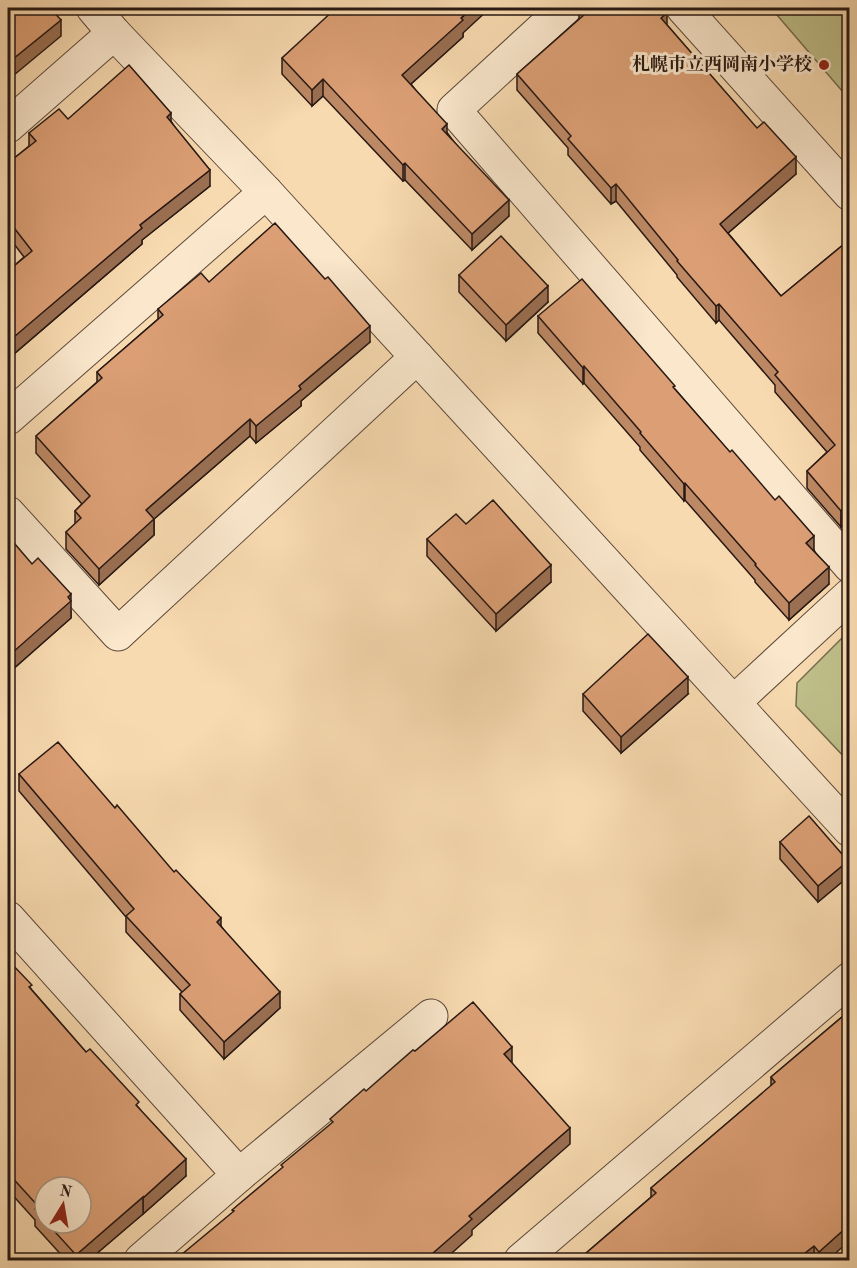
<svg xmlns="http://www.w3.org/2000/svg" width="857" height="1268" font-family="'Old Standard TT','Noto Serif JP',serif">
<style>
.green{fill:#bfbf8a;stroke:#736c4e;stroke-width:1.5}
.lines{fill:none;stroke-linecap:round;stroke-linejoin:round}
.street-casing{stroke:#5b483a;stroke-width:35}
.street{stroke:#fae7cc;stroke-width:33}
.wall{fill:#bd8965;stroke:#271813;stroke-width:1.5;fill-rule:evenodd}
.shaded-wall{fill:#9a6f52;stroke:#271813;stroke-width:1.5}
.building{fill:#dc9f75;stroke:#271813;stroke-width:1.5}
.poi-dot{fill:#8f2418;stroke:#fae7cc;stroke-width:2}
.labels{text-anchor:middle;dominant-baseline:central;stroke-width:6;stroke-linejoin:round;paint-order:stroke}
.poi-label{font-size:18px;font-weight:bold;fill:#271813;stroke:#fae7cc;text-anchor:end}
</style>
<rect width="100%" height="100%" fill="#f8dab0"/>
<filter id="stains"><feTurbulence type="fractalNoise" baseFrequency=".00333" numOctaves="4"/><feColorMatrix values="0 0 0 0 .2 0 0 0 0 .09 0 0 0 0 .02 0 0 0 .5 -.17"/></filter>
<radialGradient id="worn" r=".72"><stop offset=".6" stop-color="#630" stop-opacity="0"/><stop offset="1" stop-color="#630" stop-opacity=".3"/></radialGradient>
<g class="green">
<polygon points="771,8 849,8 849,99"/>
<polygon points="849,631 849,762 796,706 797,683"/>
</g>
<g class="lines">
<g class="street-casing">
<g id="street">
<polyline points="93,8 114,33 266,192 850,830"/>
<polyline points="565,8 454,110 850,566"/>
<polyline points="683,8 850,194"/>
<polyline points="8,126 114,33"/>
<polyline points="8,418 266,192"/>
<polyline points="8,513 118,634 417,357"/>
<polyline points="734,702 850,595"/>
<polyline points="8,918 239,1175"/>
<polyline points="141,1260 239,1175 431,1016"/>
<polyline points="521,1260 850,979"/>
</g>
</g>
<use href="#street" class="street"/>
</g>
<g class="wall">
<polygon points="579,8 667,25 796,174 728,233 781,296 849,240 841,527 807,488 807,471 827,452 775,392 775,385 719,320 716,323 677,277 677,275 616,201 611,204 568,155 568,148 517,90 517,74 579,19"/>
<polygon points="338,10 463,33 463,37 411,84 509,216 472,250 405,180 403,181 323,96 312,106 282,74 282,58"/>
<polygon points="68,119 171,121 210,186 142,240 142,244 8,359 8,271 24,257 8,236 8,163 29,146 29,133"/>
<polygon points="459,275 548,302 506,341 459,292"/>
<polygon points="209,282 370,342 301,401 301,406 256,443 250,436 154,519 154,535 99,585 66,549 66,532 75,524 75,511 82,504 36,453 36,436 97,382 97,372 158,319 158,309"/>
<polygon points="538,316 675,389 814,550 829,584 789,620 755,582 755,580 685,500 684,501 640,450 640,447 584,383 583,384 538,333"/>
<polygon points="466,524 551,582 496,631 427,556 427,539"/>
<polygon points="8,536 71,611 71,618 12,670 8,665"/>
<polygon points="583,694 688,694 621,753 583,711"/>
<polygon points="19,774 115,808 221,926 280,1008 224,1059 180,1010 180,994 182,992 126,932 126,917 19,791"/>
<polygon points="780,842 848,877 818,902 780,859"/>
<path d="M8 960 32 990 86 1052 139 1108 186 1176 143 1214 89 1260H66L35 1226V1220L8 1190ZM45 1187 81 1223H45Z"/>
<polygon points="849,1011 828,1260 578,1260 651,1197 651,1188 771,1086 771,1077"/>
</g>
<g class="shaded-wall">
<polygon points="472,8 490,8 463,33 463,37 402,92 402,75"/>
<polygon points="667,13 667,29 661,18"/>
<polygon points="61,20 61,36 8,80 8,63"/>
<polygon points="323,79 323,96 312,106 312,90"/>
<polygon points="171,113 171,129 167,117"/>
<polygon points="447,124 447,140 442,129"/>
<polygon points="796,157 796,174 720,240 720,224"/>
<polygon points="405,163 405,180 403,181 403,165"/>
<polygon points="210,170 210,186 142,240 142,244 8,359 8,342 140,225"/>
<polygon points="616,184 616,201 611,204 611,188"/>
<polygon points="509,200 509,216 472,250 472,234"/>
<polygon points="548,286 548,302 506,341 506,325"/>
<polygon points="719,304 719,320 716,323 716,306"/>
<polygon points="370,326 370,342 301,401 301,406 256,443 256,426 299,386"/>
<polygon points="584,366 584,383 583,384 583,368"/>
<polygon points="250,419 250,436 154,519 154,535 99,585 99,569 146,510"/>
<polygon points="685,483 685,500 684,501 684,484"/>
<polygon points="849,503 849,520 841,527 841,511"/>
<polygon points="814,536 814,553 806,543"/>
<polygon points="551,565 551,582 496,631 496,614"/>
<polygon points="829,567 829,584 789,620 789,603"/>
<polygon points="71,594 71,618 12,670 12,653"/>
<polygon points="688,677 688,694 621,753 621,737"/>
<polygon points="848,861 848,877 818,902 818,886"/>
<polygon points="221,918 221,935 217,922"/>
<polygon points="280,992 280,1008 224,1059 224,1042"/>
<polygon points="512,1047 512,1064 504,1054"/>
<polygon points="570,1128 570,1144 472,1230 472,1235 444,1260 425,1260 469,1216"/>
<polygon points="186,1159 186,1176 143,1214 143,1198"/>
<polygon points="143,1197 143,1214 89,1260 76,1260 76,1255"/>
<polygon points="849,1225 849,1241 828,1260 819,1260 819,1252"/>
<polygon points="814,1246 814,1260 796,1260"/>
</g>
<g class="building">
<polygon points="8,8 50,8 61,20 8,63"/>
<polygon points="336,8 338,10 340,8 472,8 461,18 463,20 402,75 447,124 442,129 509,200 472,234 405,163 403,165 323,79 312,90 282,58"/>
<polygon points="579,8 662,8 667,13 661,18 757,128 764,122 796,157 720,224 781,296 849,240 849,503 841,511 807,471 835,445 775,375 778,372 719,304 716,306 677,261 678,260 616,184 611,188 568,139 571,136 517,74 585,14"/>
<polygon points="129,65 171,113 167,117 210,170 140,225 142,228 8,342 8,271 32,251 8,220 8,163 36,141 29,133 59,109 68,119"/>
<polygon points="275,223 325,279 328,277 370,326 299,386 301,389 256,426 250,419 146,510 154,519 99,569 66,532 81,518 75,511 90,496 36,436 102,378 97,372 163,315 158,309 201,273 209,282"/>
<polygon points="501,236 548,286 506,325 459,275"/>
<polygon points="582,279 675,386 673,387 730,452 732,450 775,500 779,496 814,536 806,543 829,567 789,603 755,565 756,564 685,483 684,484 640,433 641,432 584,366 583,368 538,316"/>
<polygon points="493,500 551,565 496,614 427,539 456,514 466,524"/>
<polygon points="8,536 32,564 38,558 71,594 68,597 71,601 12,653 8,648"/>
<polygon points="648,634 688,677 621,737 583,694"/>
<polygon points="58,742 115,808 117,805 174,872 176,870 221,918 217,922 280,992 224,1042 180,994 190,985 126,916 134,909 19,774"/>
<polygon points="809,816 848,861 818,886 780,842"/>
<polygon points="8,960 32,985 29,987 86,1052 90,1049 139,1102 136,1105 186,1159 143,1198 143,1197 76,1255 47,1223 81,1223 81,1187 45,1187 45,1220 35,1209 38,1206 8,1173"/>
<polygon points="473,1002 512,1047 504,1054 570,1128 469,1216 472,1219 425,1260 175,1260 234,1211 232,1210 283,1167 281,1165 333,1122 330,1119 364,1089 366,1091 413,1050 415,1051"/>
<polygon points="849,1011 849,1225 819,1252 814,1246 796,1260 578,1260 656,1193 651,1188 775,1082 771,1077"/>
</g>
<circle class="poi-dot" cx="824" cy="65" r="6"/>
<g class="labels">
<g class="poi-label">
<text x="812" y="65">札幌市立西岡南小学校</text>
</g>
</g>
<rect width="857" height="1268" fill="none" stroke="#f8dab0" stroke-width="30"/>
<rect x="9" y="9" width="839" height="1250" fill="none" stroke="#271813" stroke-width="3"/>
<rect x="15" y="15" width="827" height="1238" fill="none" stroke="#271813" stroke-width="1.5"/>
<g transform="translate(63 1205) rotate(11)"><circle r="28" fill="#fae7cc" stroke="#a69482" stroke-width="1.5"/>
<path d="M0-4.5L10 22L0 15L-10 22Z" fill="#8f2418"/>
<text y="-9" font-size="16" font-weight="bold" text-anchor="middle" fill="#271813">N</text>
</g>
<rect width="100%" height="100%" filter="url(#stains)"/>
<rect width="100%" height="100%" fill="url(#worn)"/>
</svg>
